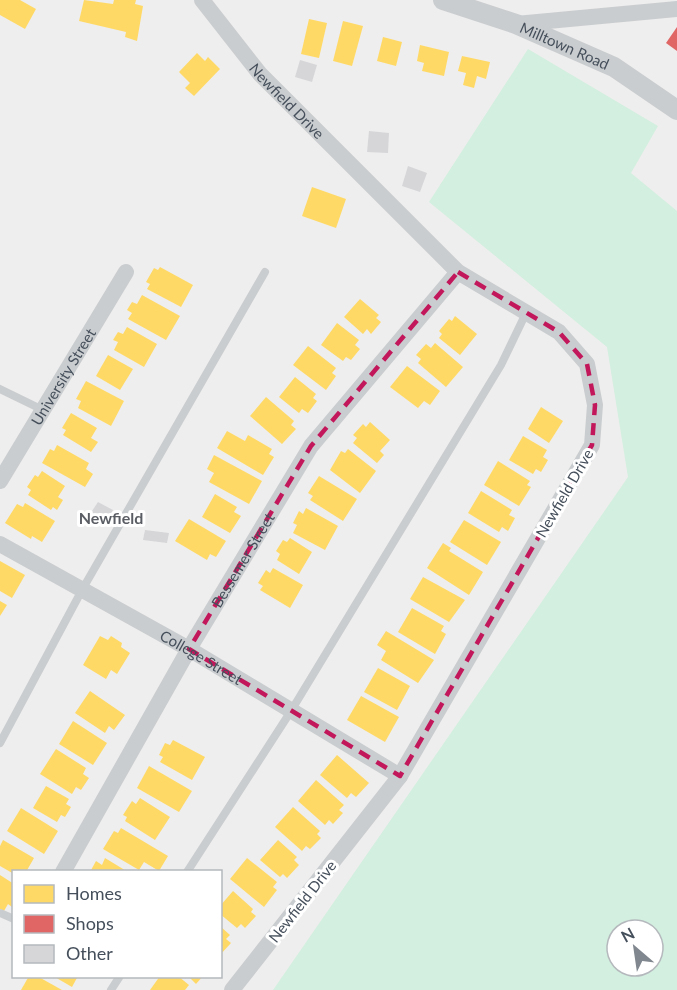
<svg xmlns="http://www.w3.org/2000/svg" width="677" height="990" font-family="Lato,sans-serif">
<style>
.green{fill:#d2efdf;fill-rule:evenodd}
.homes{fill:#ffd966}
.shops{fill:#e06666}
.building{fill:#d6d6d9}
.lines{fill:none;stroke-linecap:round;stroke-linejoin:round}
.service{stroke:#cacdcf;stroke-width:8}
.minor{stroke:#cacdcf;stroke-width:16}
.tertiary{stroke:#cacdcf;stroke-width:20}
.marked{fill:none;stroke:#c2185b;stroke-width:4.5;stroke-dasharray:12 8;stroke-linejoin:round}
.labels{text-anchor:middle;dominant-baseline:central;stroke-width:6;stroke-linejoin:round;paint-order:stroke}
.street-label{font-size:15px;fill:#454f5b;stroke:#fff}
.neighbourhood-label{font-size:16px;font-weight:bold;fill:#5a5d63;stroke:#fff}
</style>
<rect width="100%" height="100%" fill="#efeeee"/>
<path class="green" d="M528 49 658 126 631 173 677 211V990H273L628 477 607 347 429 202ZM617 930H653V966H617Z"/>
<g class="homes">
<polygon points="0,0 20,0 36,9 25,29 0,15"/>
<polygon points="84,0 113,4 114,0 136,0 135,4 143,6 137,41 125,37 126,32 79,21"/>
<polygon points="309,19 327,23 319,58 301,54"/>
<polygon points="343,21 363,26 352,66 333,61"/>
<polygon points="383,37 402,42 396,66 377,61"/>
<polygon points="420,45 449,52 444,76 422,71 424,63 417,61"/>
<polygon points="197,53 205,61 208,57 220,69 194,96 185,88 190,83 179,72"/>
<polygon points="462,56 490,62 486,79 477,76 474,88 463,85 466,73 458,71"/>
<polygon points="312,187 346,199 336,228 302,216"/>
<polygon points="160,267 193,285 181,307 147,289 150,284 146,282 154,268 158,270"/>
<polygon points="142,295 180,316 166,340 128,319 132,313 127,310 132,302 137,304"/>
<polygon points="360,299 379,315 376,318 381,322 371,334 367,329 363,334 344,317"/>
<polygon points="455,316 477,334 460,355 439,338 442,334 439,331 449,319 452,321"/>
<polygon points="337,323 359,340 355,345 360,349 351,360 346,357 343,361 321,345"/>
<polygon points="127,327 157,344 144,367 114,350 118,342 113,340 118,332 123,334"/>
<polygon points="435,343 463,367 446,387 418,363 421,359 416,355 426,344 431,348"/>
<polygon points="308,346 336,368 332,373 336,376 326,390 293,365"/>
<polygon points="108,355 133,369 120,390 96,376"/>
<polygon points="407,366 440,391 430,405 424,401 418,408 390,387"/>
<polygon points="295,377 316,394 313,398 317,401 308,413 302,409 299,413 279,397"/>
<polygon points="86,381 124,401 111,426 78,408 81,401 76,399"/>
<polygon points="266,397 294,421 291,425 296,429 282,444 250,416"/>
<polygon points="541,407 563,421 549,443 528,429"/>
<polygon points="71,413 97,428 91,438 98,442 91,452 63,435 66,430 62,428"/>
<polygon points="370,422 390,440 380,451 384,455 377,463 353,443 357,438 353,435 363,424 366,427"/>
<polygon points="227,431 245,441 248,435 272,449 269,454 274,457 263,475 217,448"/>
<polygon points="523,436 547,450 543,457 548,460 541,472 536,469 533,474 509,460"/>
<polygon points="57,445 89,463 86,469 93,474 85,487 42,463 50,449 54,451"/>
<polygon points="348,449 376,471 360,493 330,470 341,451 345,453"/>
<polygon points="214,455 262,481 249,504 209,482 214,473 207,469"/>
<polygon points="498,461 530,481 527,485 531,487 519,506 484,485"/>
<polygon points="42,471 65,486 58,497 63,500 57,510 53,507 51,510 28,495 31,490 27,487 35,475 38,477"/>
<polygon points="319,476 357,499 343,521 310,500 313,496 308,493"/>
<polygon points="481,491 512,510 509,515 515,518 508,531 502,527 499,532 468,513"/>
<polygon points="215,494 237,507 234,512 241,516 230,533 202,517"/>
<polygon points="25,503 55,521 42,542 32,536 31,539 5,523 17,504 23,507"/>
<polygon points="306,508 338,526 325,550 293,533 297,525 293,523 299,511 303,514"/>
<polygon points="189,519 226,541 216,557 210,554 207,560 175,541"/>
<polygon points="464,520 501,542 487,565 450,542"/>
<polygon points="290,538 312,552 299,574 277,560 280,554 276,551 283,540 287,542"/>
<polygon points="443,543 451,548 449,551 483,572 469,595 427,568"/>
<polygon points="0,561 25,575 12,598 0,591"/>
<polygon points="273,568 303,585 290,608 260,590 263,586 258,583 266,570 270,573"/>
<polygon points="423,577 465,600 449,622 410,599"/>
<polygon points="0,601 7,605 0,616"/>
<polygon points="412,608 444,626 441,631 446,634 435,654 398,632"/>
<polygon points="386,631 434,660 418,683 381,660 386,651 377,645"/>
<polygon points="100,636 108,640 111,636 122,643 121,647 130,653 117,674 111,670 106,679 83,665"/>
<polygon points="378,668 410,686 397,710 364,692"/>
<polygon points="90,691 125,715 114,730 109,726 105,733 75,713"/>
<polygon points="361,696 399,717 385,742 347,720"/>
<polygon points="73,721 107,743 93,765 59,744"/>
<polygon points="173,740 205,757 192,780 160,762 163,757 159,755 165,743 170,745"/>
<polygon points="56,749 86,768 83,774 89,778 81,790 76,787 72,794 40,774"/>
<polygon points="337,755 369,783 356,797 351,793 347,798 320,775"/>
<polygon points="149,766 192,791 179,812 137,788"/>
<polygon points="316,780 344,805 339,810 343,813 333,824 329,820 325,825 298,801"/>
<polygon points="46,786 69,799 66,804 71,807 65,817 61,815 57,822 33,808"/>
<polygon points="140,798 170,817 155,840 125,821 127,817 123,815 132,801 136,804"/>
<polygon points="293,807 320,831 317,834 321,838 310,849 306,846 302,851 275,827"/>
<polygon points="21,808 58,831 44,854 7,831"/>
<polygon points="121,828 168,856 159,871 144,862 139,870 103,849 114,831 118,833"/>
<polygon points="3,840 34,858 26,872 14,872 14,874 0,866 0,846"/>
<polygon points="278,840 297,857 294,860 299,865 287,878 283,874 280,877 260,860"/>
<polygon points="105,858 128,872 90,872 96,861 102,865"/>
<polygon points="247,858 277,882 273,887 277,890 264,907 230,879"/>
<polygon points="0,875 14,884 14,905 12,907 8,904 4,911 0,909"/>
<polygon points="233,891 253,909 251,912 256,916 245,928 241,924 237,928 220,914 220,906"/>
<polygon points="220,926 230,935 226,939 231,943 220,955"/>
<polygon points="29,976 37,976 62,990 21,990"/>
<polygon points="53,976 78,976 72,987"/>
<polygon points="160,976 178,976 189,985 185,990 150,990"/>
<polygon points="188,976 203,976 196,984"/>
</g>
<polygon class="shops" points="677,27 677,51 666,43"/>
<g class="building">
<polygon points="300,60 317,65 312,82 295,77"/>
<polygon points="369,131 389,133 388,153 367,152"/>
<polygon points="408,166 427,173 420,192 402,186"/>
<polygon points="98,502 113,510 106,523 90,514"/>
<polygon points="145,530 169,533 167,543 143,540"/>
</g>
<g class="lines">
<g class="service">
<polyline points="0,389 43,410"/>
<polyline points="0,743 82,590 265,272"/>
<polyline points="187,872 291,711 501,365 526,313"/>
<polyline points="0,913 14,919"/>
<polyline points="111,990 120,976"/>
</g>
<g class="minor">
<path id="s1" d="M202 0 260 74 458 272 559 332 587 364 595 405 592 445 400 776 232 990"/>
<polyline points="516,24 677,9"/>
<path id="s2" d="M0 481 126 272"/>
<path id="s3" d="M0 544 189 649 400 776"/>
<path id="s4" d="M63 872 189 649 311 446 458 272"/>
</g>
<path class="tertiary" id="s5" d="M443 0 516 24 614 67 677 110"/>
</g>
<path class="marked" d="M458 272 559 332 587 364 595 405 592 445 400 776 189 649 311 446Z"/>
<g class="labels">
<g class="street-label">
<text stroke="none"><textPath href="#s5" startOffset="130">Milltown Road</textPath></text>
<text stroke="none"><textPath href="#s1" startOffset="132">Newfield Drive</textPath></text>
<text stroke="none"><textPath href="#s2" startOffset="122">University Street</textPath></text>
<text transform="translate(564 493) rotate(-60)">Newfield Drive</text>
<text stroke="none"><textPath href="#s4" startOffset="360">Bessemer Street</textPath></text>
<text stroke="none"><textPath href="#s3" startOffset="231">College Street</textPath></text>
<text transform="translate(302 901) rotate(-52)">Newfield Drive</text>
</g>
<g class="neighbourhood-label">
<text x="111" y="517">Newfield</text>
</g>
</g>
<rect x="12" y="870" width="210" height="108" fill="#ffffff" stroke="#b5b9bd" stroke-width="1.5"/>
<rect x="24" y="885" width="30" height="18" fill="#ffd966" stroke="#b5b9bd" stroke-width="1.5"/>
<text x="66" y="900" font-size="18" fill="#454f5b">Homes</text>
<rect x="24" y="915" width="30" height="18" fill="#e06666" stroke="#b5b9bd" stroke-width="1.5"/>
<text x="66" y="930" font-size="18" fill="#454f5b">Shops</text>
<rect x="24" y="945" width="30" height="18" fill="#d6d6d9" stroke="#b5b9bd" stroke-width="1.5"/>
<text x="66" y="960" font-size="18" fill="#454f5b">Other</text>
<g transform="translate(635 948) rotate(331)"><circle r="28" fill="#ffffff" stroke="#b5b9bd" stroke-width="1.5"/>
<path d="M0-4.5L10 22L0 15L-10 22Z" fill="#80878e"/>
<text y="-9" font-size="16" font-weight="bold" text-anchor="middle" fill="#454f5b">N</text>
</g>
</svg>
